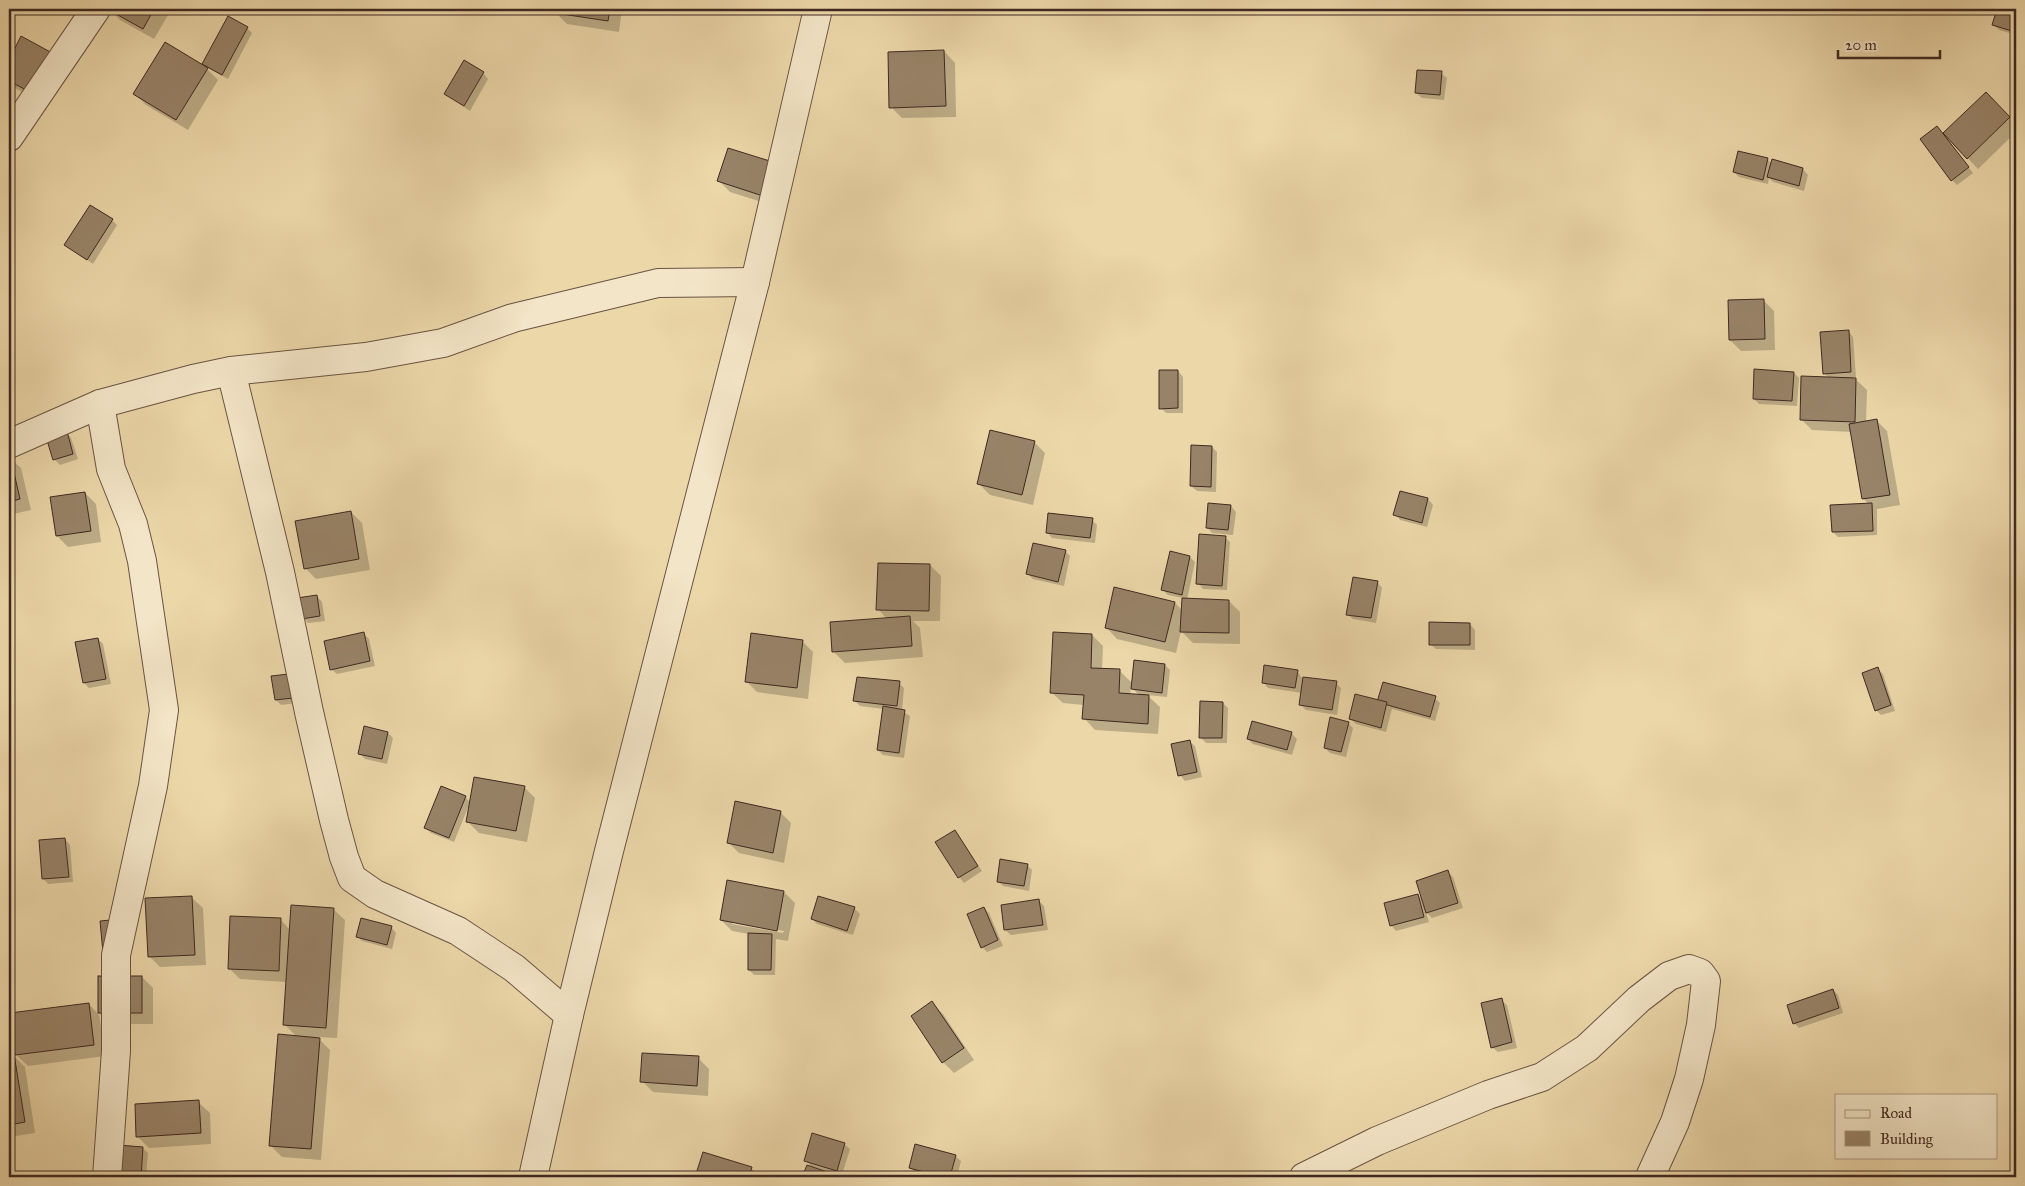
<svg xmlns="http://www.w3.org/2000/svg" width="2025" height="1186" font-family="'IM FELL Great Primer',serif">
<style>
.shadow{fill:#0003;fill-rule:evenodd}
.building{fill:#988368;stroke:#3e2921}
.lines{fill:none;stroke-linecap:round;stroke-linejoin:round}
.minor-casing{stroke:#6a5443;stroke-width:30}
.minor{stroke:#f3e5c7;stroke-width:28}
</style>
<rect width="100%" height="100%" fill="#ecd7a9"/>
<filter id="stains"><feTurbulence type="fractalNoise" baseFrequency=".004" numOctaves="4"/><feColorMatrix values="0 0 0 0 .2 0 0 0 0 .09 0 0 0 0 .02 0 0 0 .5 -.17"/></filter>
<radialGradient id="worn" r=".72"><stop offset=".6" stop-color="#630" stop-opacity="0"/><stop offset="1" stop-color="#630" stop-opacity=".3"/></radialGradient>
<g class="shadow">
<polygon points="109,9 162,9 168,15 154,39 120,20"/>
<polygon points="557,9 622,9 619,32 567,24 556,13"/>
<polygon points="1999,9 2016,9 2016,35 1999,30 1994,25"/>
<polygon points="247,28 252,33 228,79 208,68 203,64"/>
<polygon points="21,38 45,104 13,87 9,83 9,63"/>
<polygon points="944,51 955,63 956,117 902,118 891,107"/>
<polygon points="207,69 218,80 188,130 146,105 135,94"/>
<polygon points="483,73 488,79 470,111 445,94"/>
<polygon points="1441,73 1447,78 1444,100 1422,98 1416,93"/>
<polygon points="1986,94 2016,125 2016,132 1978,169 1949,138 1947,139 1973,173 1957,185 1952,180 1937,127 1943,134"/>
<polygon points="728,150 774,206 730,192 719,181"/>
<polygon points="1767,159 1772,164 1773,161 1803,169 1808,175 1804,191 1773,182 1769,178 1768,184 1739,177 1734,172"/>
<polygon points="112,220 117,225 93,264 66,245"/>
<polygon points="1763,300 1774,311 1775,350 1741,351 1730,340"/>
<polygon points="1848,331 1853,337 1856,377 1853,377 1867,390 1866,422 1876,420 1887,431 1900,505 1877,509 1877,535 1838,537 1833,532 1869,505 1863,498 1852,432 1812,430 1801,419 1829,378 1824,373"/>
<polygon points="1178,371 1183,377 1183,413 1166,413 1161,408"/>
<polygon points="1794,373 1799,378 1797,406 1759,404 1754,399"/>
<polygon points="66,433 71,438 78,459 60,465 54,459"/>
<polygon points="1034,442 1045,453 1033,505 990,495 979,484"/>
<polygon points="1212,447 1217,452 1216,492 1197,491 1191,486"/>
<polygon points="9,457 21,468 31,510 9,515"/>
<polygon points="85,493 96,504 101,542 68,547 57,536"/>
<polygon points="1428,499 1433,505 1427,527 1400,520 1395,514"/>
<polygon points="1231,506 1236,512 1233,535 1212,533 1207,527"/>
<polygon points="351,512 362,523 370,570 316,579 305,568"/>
<polygon points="1092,520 1097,525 1095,543 1052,538 1047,532"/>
<polygon points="1225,537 1230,542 1227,590 1203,589 1198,583"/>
<polygon points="1065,551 1070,556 1064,586 1033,579 1027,573"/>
<polygon points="1190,557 1195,562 1187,600 1229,601 1240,612 1240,644 1193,643 1181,631 1176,653 1117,639 1106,627 1175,603 1183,611 1183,598 1168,595 1163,590"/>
<polygon points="930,565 941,576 940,621 913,621 920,628 923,657 845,663 834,652 887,619 878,609"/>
<polygon points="1377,582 1382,588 1376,623 1353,619 1347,614"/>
<polygon points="317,596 322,602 325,621 308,623 303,618"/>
<polygon points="1470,624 1475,630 1475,650 1436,649 1430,644"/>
<polygon points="364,634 369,639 375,666 337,674 331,669"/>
<path d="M1092 635 1103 646 1102 670 1120 671 1133 684 1165 665 1170 670 1167 697 1147 695 1160 707 1158 734 1095 730 1084 718V705L1063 703 1051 692ZM1131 687 1140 696 1130 695Z"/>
<polygon points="98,639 103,644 111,684 89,688 84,683"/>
<polygon points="802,641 813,652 808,699 757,692 746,681"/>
<polygon points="1878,669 1883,674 1895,711 1881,715 1876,710"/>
<polygon points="1297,671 1302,678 1336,683 1341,688 1337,715 1306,710 1301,705 1302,693 1268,688 1263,682"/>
<polygon points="289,675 297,703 281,705 276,700"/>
<polygon points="899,683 904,688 902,711 910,716 904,758 883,755 878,750 884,709 860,706 855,701"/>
<polygon points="1435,698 1440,703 1435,721 1392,709 1386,732 1356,724 1351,719 1379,702"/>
<polygon points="1223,703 1228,708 1227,743 1206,743 1200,737"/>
<polygon points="1348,723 1353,728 1346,757 1330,753 1325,748"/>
<polygon points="388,733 393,738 387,764 365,759 360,754"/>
<polygon points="1291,733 1297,739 1292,755 1253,744 1248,739"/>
<polygon points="1189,741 1195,746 1202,777 1185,781 1180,775"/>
<polygon points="524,787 535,798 527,842 479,833 468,822 469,805 454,842 431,833 426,828 465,797 471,803"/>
<polygon points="780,812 791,823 784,863 739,853 728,842"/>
<polygon points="955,831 982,871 964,883 959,877"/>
<polygon points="65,839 70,845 73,882 48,884 43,878"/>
<polygon points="1027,865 1032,870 1029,891 1003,886 998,881"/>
<polygon points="1448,872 1453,877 1463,908 1432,918 1426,912 1429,922 1396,931 1391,925 1418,895 1423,900"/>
<path d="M728 882 784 892 795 903 788 941 776 939 775 975H754L749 970V934L732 931 721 920ZM732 921 784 931 783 933 732 924Z"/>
<polygon points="191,897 203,908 206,965 160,967 149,956"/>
<polygon points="1039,901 1044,906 1048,930 1011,935 1005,930"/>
<polygon points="854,908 860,914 853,935 817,924 812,919"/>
<polygon points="984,908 989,913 1003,946 987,952 982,947"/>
<polygon points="333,909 345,920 337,1038 317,1037 330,1050 321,1160 282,1157 271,1146 297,1037 284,1024 287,982 240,979 229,968 280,919 290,930"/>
<polygon points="391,927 396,933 392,949 362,941 357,936"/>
<polygon points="99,977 142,977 153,988 153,1024 110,1024 99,1013 105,1056 28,1066 16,1055 89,1004 99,1015"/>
<polygon points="1833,990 1838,995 1843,1013 1799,1028 1794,1023"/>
<polygon points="1501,1000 1507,1005 1517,1048 1498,1052 1492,1047"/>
<polygon points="932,1003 943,1014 974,1060 954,1073 943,1062 913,1016"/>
<polygon points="9,1056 14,1056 25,1067 35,1133 9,1137"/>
<polygon points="698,1058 709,1069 708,1096 653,1092 642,1081"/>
<polygon points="198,1102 210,1113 211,1144 149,1148 138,1137"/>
<polygon points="844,1144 850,1149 842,1175 826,1171 833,1177 804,1177 807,1166 813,1168 805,1160"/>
<polygon points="142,1148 148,1153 146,1177 117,1177"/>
<polygon points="704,1154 751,1168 760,1177 697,1177"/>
<polygon points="955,1156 961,1161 957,1177 931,1177 916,1173 910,1168"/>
</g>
<g class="building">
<polygon points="107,9 154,9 143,29"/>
<polygon points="555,9 610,9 608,21 555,13"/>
<polygon points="1997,9 2016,9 2015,32 1992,25"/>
<polygon points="228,16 248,27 222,75 202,64"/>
<polygon points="21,36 54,54 34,94 9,81 9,60"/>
<polygon points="165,42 208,68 176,120 133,94"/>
<polygon points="944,50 946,106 889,108 888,52"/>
<polygon points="464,60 484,72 464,106 444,94"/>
<polygon points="1417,70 1442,71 1440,95 1415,93"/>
<polygon points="1986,92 2010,117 1967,159 1943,133"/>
<polygon points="1937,126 1969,167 1951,181 1920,139"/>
<polygon points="728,148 773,162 763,196 717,181"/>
<polygon points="1738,151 1768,158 1763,180 1733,172"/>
<polygon points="1772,159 1803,168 1799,186 1767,177"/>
<polygon points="90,205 113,219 87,260 64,245"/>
<polygon points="1764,299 1765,339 1729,340 1728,300"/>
<polygon points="1849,330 1851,372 1823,374 1820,332"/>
<polygon points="1754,369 1794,372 1792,401 1753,399"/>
<polygon points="1159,370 1178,370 1178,408 1159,409"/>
<polygon points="1801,376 1856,378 1855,422 1800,420"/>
<polygon points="1877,419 1890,495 1862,499 1849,424"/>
<polygon points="990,430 1035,441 1022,495 977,484"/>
<polygon points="67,431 73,454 53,460 46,437"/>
<polygon points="1191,445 1212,446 1211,487 1190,486"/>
<polygon points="10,455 20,499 9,502 9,456"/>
<polygon points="1400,491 1428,498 1422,523 1393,515"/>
<polygon points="85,492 91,531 56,536 50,497"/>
<polygon points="1208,503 1231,505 1228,530 1206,528"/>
<polygon points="1872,503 1873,531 1832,532 1830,505"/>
<polygon points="351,511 359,559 304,569 295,521"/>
<polygon points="1048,513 1093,518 1090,538 1046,533"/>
<polygon points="1199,534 1226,536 1222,586 1196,584"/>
<polygon points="1033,543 1066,550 1058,582 1026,574"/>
<polygon points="1170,551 1190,556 1182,595 1161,590"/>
<polygon points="878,563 930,564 929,611 876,610"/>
<polygon points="1353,577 1378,581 1371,618 1346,615"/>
<polygon points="1114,587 1175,602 1165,642 1105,628"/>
<polygon points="317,595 320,616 301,619 297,598"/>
<polygon points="1182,598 1229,600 1229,633 1180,632"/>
<polygon points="910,616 912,646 832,652 830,622"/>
<polygon points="1429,622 1470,623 1470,645 1429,645"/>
<polygon points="364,632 370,661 330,670 324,641"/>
<polygon points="1053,632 1092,634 1091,668 1120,669 1119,693 1149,695 1148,724 1082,719 1084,695 1050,693"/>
<polygon points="751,633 803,640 797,688 745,682"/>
<polygon points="98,638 106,679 83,683 75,642"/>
<polygon points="1134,660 1165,664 1162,693 1131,689"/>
<polygon points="1264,665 1298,670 1295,688 1262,683"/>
<polygon points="1878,667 1891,705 1875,711 1862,673"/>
<polygon points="289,674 293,698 275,700 271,676"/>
<polygon points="857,677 900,681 897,706 853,701"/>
<polygon points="1303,677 1337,681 1332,710 1299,705"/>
<polygon points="1383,682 1436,696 1430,717 1377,702"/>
<polygon points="1355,694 1387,702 1381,728 1349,719"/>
<polygon points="1200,701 1223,702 1222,738 1199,738"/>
<polygon points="883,706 905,710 899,753 877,750"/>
<polygon points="1330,717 1349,722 1341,752 1324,748"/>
<polygon points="1252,721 1292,732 1287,750 1247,739"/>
<polygon points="364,726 388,732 382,759 358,754"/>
<polygon points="1190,740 1197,772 1178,776 1171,744"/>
<polygon points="474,777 525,786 516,831 466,822"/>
<polygon points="441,786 466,796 449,838 424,828"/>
<polygon points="735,801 781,811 773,853 727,843"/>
<polygon points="955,830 978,866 958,878 935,842"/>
<polygon points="65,838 69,877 42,879 39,840"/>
<polygon points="1000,859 1028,864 1024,886 997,882"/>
<polygon points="1448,870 1458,903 1426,913 1416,881"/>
<polygon points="727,880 784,891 777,931 720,920"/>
<polygon points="1418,894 1424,917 1390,926 1384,903"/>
<polygon points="192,896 195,955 148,957 145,898"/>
<polygon points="818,896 855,907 847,931 811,919"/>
<polygon points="1039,899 1043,925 1004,930 1001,905"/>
<polygon points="291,905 334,908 326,1028 283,1025"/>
<polygon points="984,907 998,940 981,948 967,914"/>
<polygon points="230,916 281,918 279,971 228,969"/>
<polygon points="361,918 392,926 387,945 356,937"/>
<polygon points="122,919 103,953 100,921"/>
<polygon points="748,933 772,934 771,970 748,970"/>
<rect x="98" y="976" width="44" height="37"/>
<polygon points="1833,989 1839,1008 1793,1024 1787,1005"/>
<polygon points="1502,998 1512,1042 1491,1048 1481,1003"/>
<polygon points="932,1001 964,1048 942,1063 911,1016"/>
<polygon points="89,1003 94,1045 15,1055 10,1013"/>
<polygon points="278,1034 320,1038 311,1149 269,1146"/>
<polygon points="642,1053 699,1056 697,1086 640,1082"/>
<polygon points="14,1054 25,1122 9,1125 9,1055"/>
<polygon points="199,1100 201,1133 136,1137 135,1104"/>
<polygon points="812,1133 845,1143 837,1171 804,1161"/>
<polygon points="915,1144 956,1155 950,1177 943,1177 909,1168"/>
<polygon points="118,1145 143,1147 141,1177 116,1177"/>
<polygon points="703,1152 752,1167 749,1177 695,1177"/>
<polygon points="807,1165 830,1173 829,1177 802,1177"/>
</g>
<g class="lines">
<g class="minor-casing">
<g id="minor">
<polyline points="9,137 96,9"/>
<polyline points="231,371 280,572 309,712 334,820 344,857 352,878 375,894 458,931 514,968 569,1015"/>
<polyline points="100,404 111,469 133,524 142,561 164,710 153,786 116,955 116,1051 107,1177"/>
<polyline points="9,444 100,404 193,379 231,371 366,357 443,343 513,318 658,283 755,282"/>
<polyline points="533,1177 569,1015 609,851 755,282 818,9"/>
<polyline points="1304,1177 1377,1141 1488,1095 1542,1077 1587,1048 1639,999 1669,976 1689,969 1700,973 1706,981 1701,1025 1689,1079 1675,1122 1650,1177"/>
</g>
</g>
<use href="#minor" class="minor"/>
</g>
<rect width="2025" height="1186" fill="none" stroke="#ecd7a9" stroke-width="30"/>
<rect x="10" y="10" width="2005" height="1166" fill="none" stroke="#3e2921" stroke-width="2.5"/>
<rect x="15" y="15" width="1995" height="1156" fill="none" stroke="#3e2921"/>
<rect x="1835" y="1094" width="162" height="65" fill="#f3e5c7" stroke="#ab9a85"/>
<rect x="1845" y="1110" width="25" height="8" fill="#f3e5c7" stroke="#ab9a85"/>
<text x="1880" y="1118" font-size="15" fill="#3e2921">Road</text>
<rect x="1845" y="1131" width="25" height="15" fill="#988368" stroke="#ab9a85"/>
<text x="1880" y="1144" font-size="15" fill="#3e2921">Building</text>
<path d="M1838 50v8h102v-8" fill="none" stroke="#3e2921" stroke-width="2.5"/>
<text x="1845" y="50" font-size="15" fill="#3e2921" stroke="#f3e5c7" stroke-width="4" paint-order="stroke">20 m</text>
<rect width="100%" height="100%" filter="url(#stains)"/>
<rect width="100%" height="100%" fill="url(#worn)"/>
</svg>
